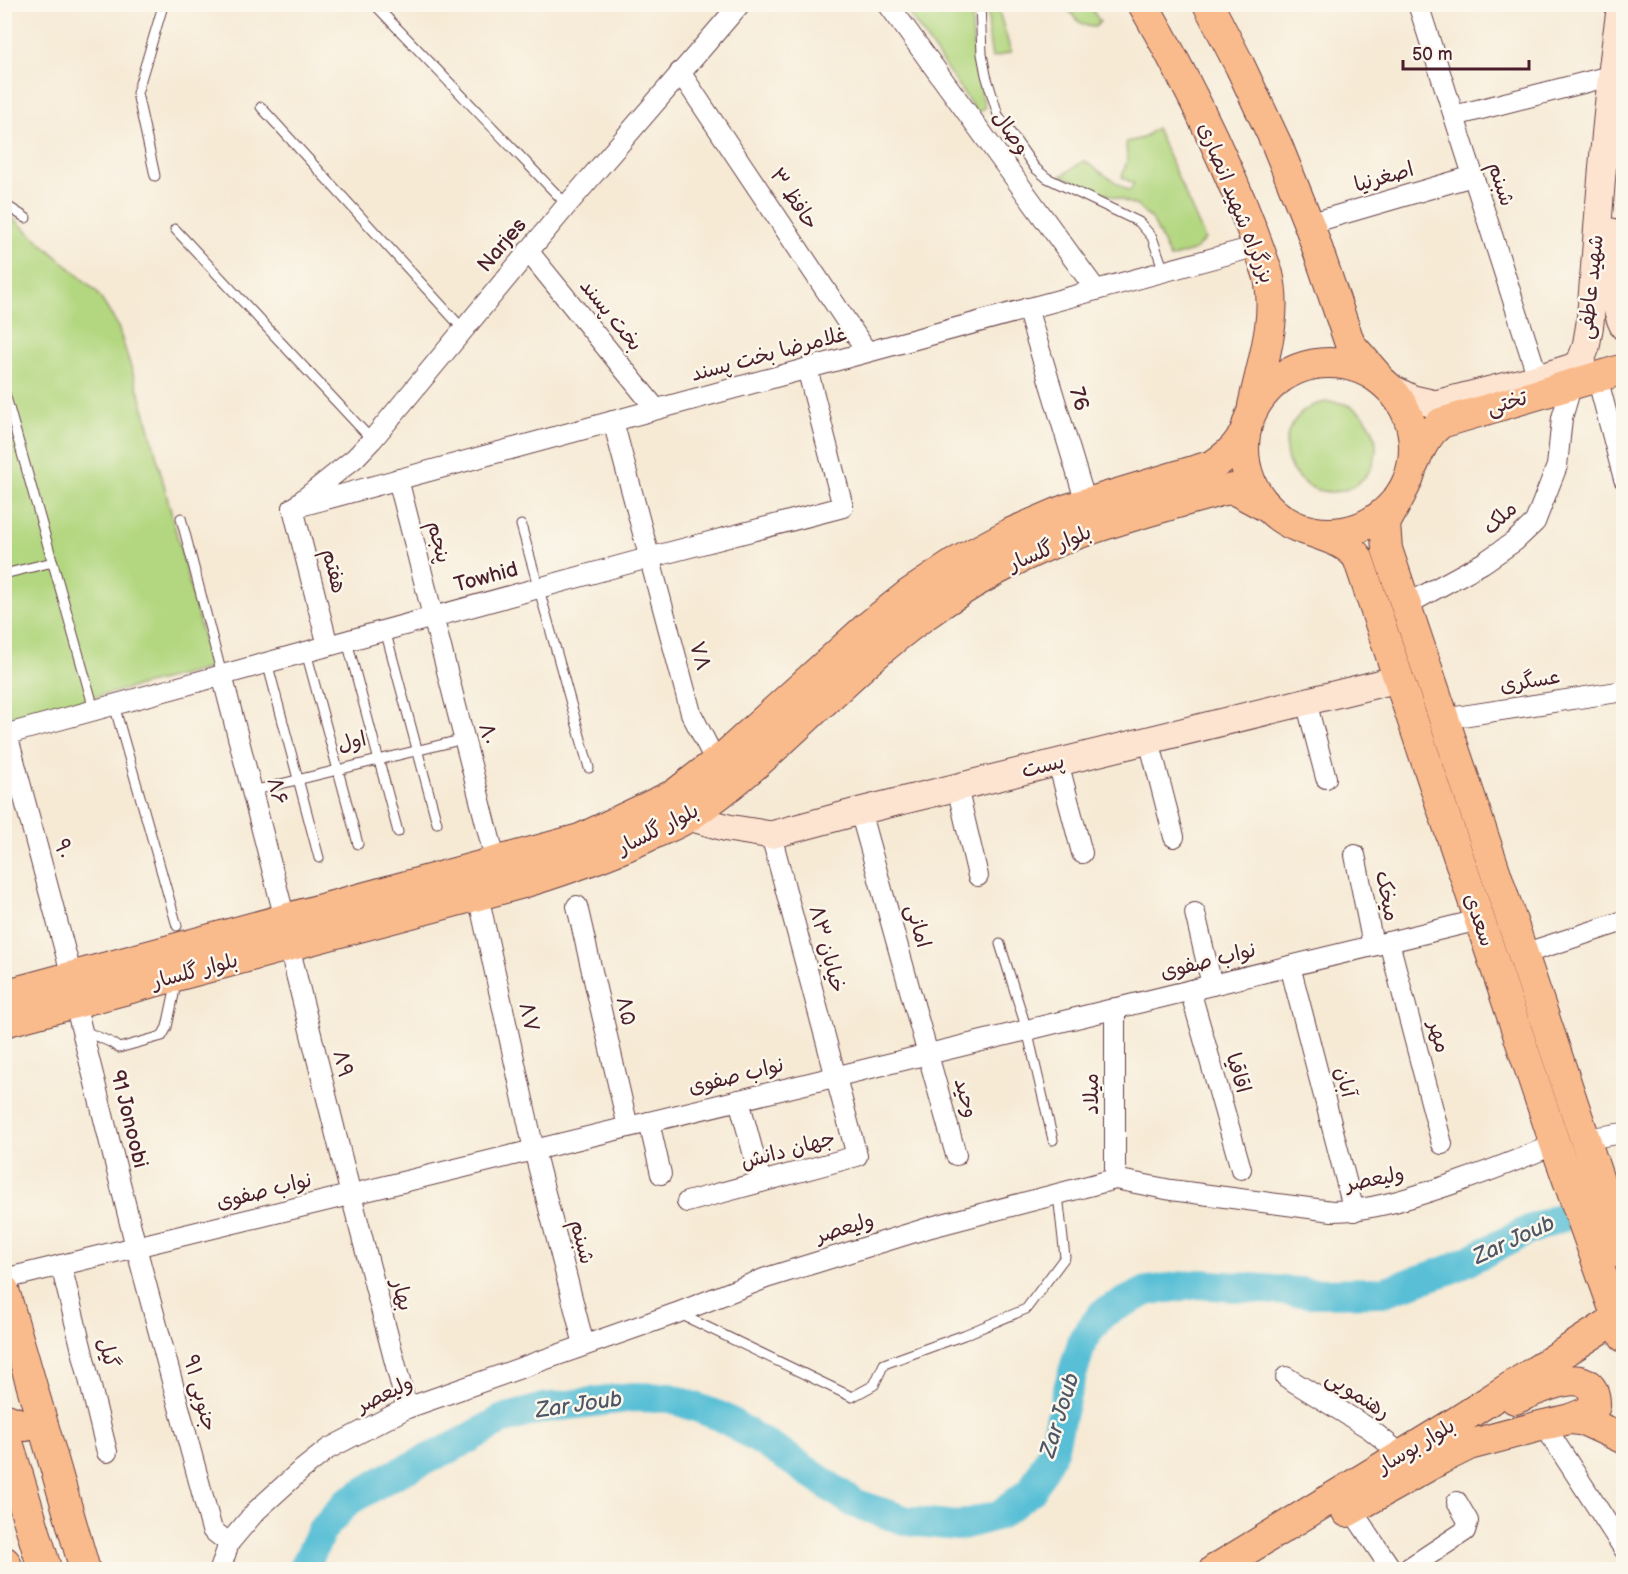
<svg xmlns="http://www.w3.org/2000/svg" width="1628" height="1574" font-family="'Balsamiq Sans','Playpen Sans Arabic',sans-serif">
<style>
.green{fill:#b3d780;stroke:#7e7b56;stroke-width:1.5}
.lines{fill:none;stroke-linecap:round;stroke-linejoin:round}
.river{stroke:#59bfd6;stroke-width:30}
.lane-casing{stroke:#643d44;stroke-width:11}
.street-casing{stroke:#643d44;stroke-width:22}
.secondary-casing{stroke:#643d44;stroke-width:29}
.primary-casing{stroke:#643d44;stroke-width:32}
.highway-casing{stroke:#643d44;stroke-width:35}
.lane{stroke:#fff;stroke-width:9}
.street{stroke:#fff;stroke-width:20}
.secondary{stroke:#fde4d1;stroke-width:27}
.primary{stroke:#fabb8c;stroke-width:30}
.highway{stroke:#fabb8c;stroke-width:33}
.labels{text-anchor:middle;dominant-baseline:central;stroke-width:5;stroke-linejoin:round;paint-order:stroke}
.street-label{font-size:21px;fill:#4a1f2b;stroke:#fbf7ec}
.water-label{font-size:22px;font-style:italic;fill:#4f5767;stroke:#fbf7ec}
</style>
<rect width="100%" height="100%" fill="#fbf7ec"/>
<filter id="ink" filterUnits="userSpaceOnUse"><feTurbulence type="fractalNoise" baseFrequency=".0167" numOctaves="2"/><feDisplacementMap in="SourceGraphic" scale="12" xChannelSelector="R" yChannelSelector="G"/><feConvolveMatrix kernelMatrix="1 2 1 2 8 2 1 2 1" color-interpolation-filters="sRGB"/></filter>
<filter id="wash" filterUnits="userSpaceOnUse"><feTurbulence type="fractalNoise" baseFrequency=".008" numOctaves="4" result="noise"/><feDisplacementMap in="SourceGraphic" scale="24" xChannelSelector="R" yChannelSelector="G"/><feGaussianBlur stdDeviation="1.35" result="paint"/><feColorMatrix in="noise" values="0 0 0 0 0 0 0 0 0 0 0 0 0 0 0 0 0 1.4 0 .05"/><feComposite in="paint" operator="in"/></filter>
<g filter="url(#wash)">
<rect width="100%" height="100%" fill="#f6ead5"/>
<g class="green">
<polygon points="903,5 972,5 973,56 985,107 977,113"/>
<polygon points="988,5 997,5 1011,52 992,58 989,38"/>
<path d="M1065 5H1089L1100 22 1095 27C1080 27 1073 16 1065 5Z"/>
<polygon points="1156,128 1205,239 1195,250 1170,258 1153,221 1137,206 1061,176 1084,161 1129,191 1134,184 1122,177 1127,161 1126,142 1143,138"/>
<polygon points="4,213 13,218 96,291 117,324 145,411 211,668 91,698 5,723"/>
<circle cx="1331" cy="447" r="45"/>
</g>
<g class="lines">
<polyline class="river" points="303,1570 322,1530 347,1502 389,1477 461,1443 501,1420 544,1408 633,1397 671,1398 722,1417 788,1458 854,1503 907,1521 958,1526 999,1515 1032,1490 1053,1450 1066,1395 1083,1339 1103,1313 1147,1291 1199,1284 1312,1293 1383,1292 1449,1270 1529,1230 1624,1193"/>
</g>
</g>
<g filter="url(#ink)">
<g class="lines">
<g class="lane-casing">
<g id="lane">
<polyline points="980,4 982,54 986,75 998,115 1035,168 1047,178 1139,222 1152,237 1164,271"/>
<polyline points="376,6 567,205"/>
<polyline points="261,107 463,329"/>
<polyline points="155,176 137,93 162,9 160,4"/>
<polyline points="4,204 26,218"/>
<polyline points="175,229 372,440"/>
<polyline points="4,390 91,698 92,711"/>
<polyline points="181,518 222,675"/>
<polyline points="521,525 589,768"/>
<polyline points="4,574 53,562"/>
<polyline points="385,630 437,823"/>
<polyline points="347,641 398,832"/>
<polyline points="306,652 358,844"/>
<polyline points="267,662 319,858"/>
<polyline points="114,705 177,926"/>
<polyline points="252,791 464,739"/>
<polyline points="1000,944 1027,1030 1053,1140"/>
<polyline points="82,1030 110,1042 119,1048 162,1036 167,1027 177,980"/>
<polyline points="680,1314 852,1397 874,1385 884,1364 964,1335 1026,1309 1065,1257 1058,1195"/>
</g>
</g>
<g class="street-casing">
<g id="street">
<polyline points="888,4 1096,290"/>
<polyline points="1418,4 1538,378"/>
<polyline points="680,72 867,352"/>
<polyline points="1454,116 1610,76"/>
<polyline points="1308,224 1473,176"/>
<polyline points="528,251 656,409"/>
<polyline points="1027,308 1086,503"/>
<polyline points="1597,377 1624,479"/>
<polyline points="613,421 691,713 716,762"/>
<polyline points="398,479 496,863"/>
<polyline points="300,502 355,458 372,440 567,205 740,4"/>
<polyline points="293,508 1258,246"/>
<polyline points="293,508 328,646"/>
<polyline points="1406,605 1483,563 1515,541 1535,522 1557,466 1562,418 1572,384"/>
<polyline points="222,675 285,919"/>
<polyline points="1306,701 1326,778"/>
<polyline points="1443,719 1624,691"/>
<polyline points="7,734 72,977"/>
<polyline points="4,735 648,558 843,507 807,368"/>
<polyline points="1149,740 1174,837"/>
<polyline points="1058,762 1082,853"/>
<polyline points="957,787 978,876"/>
<polyline points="860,811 956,1155"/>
<polyline points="1355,855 1373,945"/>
<polyline points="478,895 534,1150 584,1345"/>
<polyline points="577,906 628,1127"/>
<polyline points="1195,913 1212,985"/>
<polyline points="1389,942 1442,1144"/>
<polyline points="289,946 351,1195 407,1408"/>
<polyline points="1523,954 1624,921"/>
<polyline points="1290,966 1354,1211"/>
<polyline points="1190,990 1241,1169"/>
<polyline points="75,1003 136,1247 212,1530 229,1543"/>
<polyline points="1115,1008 1115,1179"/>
<polyline points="739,1100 761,1182"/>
<polyline points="649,1122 661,1174"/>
<polyline points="1585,1139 1624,1133"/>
<polyline points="687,1202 857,1156 771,835"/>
<polyline points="61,1265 107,1452"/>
<polyline points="4,1279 1479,920"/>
<polyline points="1286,1377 1370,1429 1402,1455"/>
<polyline points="1544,1425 1624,1549"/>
<polyline points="1351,1509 1392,1570"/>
<path d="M220 1570 229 1543 256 1511 299 1472 328 1449 407 1408 677 1313 766 1278 931 1227 1115 1179 1171 1190 1332 1211C1373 1211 1413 1197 1452 1184 1487 1172 1521 1159 1555 1144"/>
<polyline points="1406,1570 1465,1531 1468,1521 1457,1502"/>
</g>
</g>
<g class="secondary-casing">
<g id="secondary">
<path d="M1612 232C1613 258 1611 305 1624 327"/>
<path d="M1389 387 1413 399 1435 404 1538 378 1579 365 1586 347 1590 323C1599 216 1605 110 1621 4"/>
<polyline points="689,817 728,828 771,835 860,811 1398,679"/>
</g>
</g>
<g class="primary-casing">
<g id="primary">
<path d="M1143 4C1192 90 1236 180 1268 274 1279 317 1262 363 1253 406"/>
<polyline points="1208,4 1240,66 1277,145 1310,227 1350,344 1376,374"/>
<circle cx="1329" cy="448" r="85"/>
<path d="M1414 463C1421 447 1427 434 1441 423L1624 369"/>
<polyline points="1401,494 1385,524 1387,549 1624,1255"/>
<path d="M1307 530C1325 537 1347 542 1358 558L1555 1144 1624 1337"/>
<path d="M4 995 580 839 675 794 728 753 865 629 910 593 957 562 1011 533 1067 509 1213 465C1229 455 1237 446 1246 430"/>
<path d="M4 1022 523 883C568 869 612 854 655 833 666 828 680 823 691 815 776 757 842 675 925 615 971 582 1024 553 1077 534 1124 517 1173 504 1220 491L1233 489 1269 508"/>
<polyline points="4,1290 85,1570"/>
<path d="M1515 1399C1539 1389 1596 1359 1595 1406L1585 1413 1570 1419"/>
<polyline points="4,1418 26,1426"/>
<polyline points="1347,1512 1441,1459 1469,1445 1544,1425 1570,1419 1585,1421 1624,1439"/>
<polyline points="1214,1570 1456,1422 1616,1319"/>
</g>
</g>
<g class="highway-casing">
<g id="highway">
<polyline points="4,1434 45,1570"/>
<polyline points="4,1563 7,1570"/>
</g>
</g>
<use href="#lane" class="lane"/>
<use href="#street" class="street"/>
<use href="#secondary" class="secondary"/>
<use href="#primary" class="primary"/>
<use href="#highway" class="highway"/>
</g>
</g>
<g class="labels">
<g class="street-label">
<text transform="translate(1011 133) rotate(54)">وصال</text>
<text transform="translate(1384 177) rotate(-16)">اصغرنیا</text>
<text transform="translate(1501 184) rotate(72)">شبنم</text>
<text transform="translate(794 199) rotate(56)">حافظ ۳</text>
<text transform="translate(1236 203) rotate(68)">بزرگراه شهید انصاری</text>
<text transform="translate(502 245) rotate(-50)">Narjes</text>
<text transform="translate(1591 287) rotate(-84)">شهید عاطفی</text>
<text transform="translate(611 315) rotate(51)">بخت پسند</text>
<text transform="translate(769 354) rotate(-15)">غلامرضا بخت پسند</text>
<text transform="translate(1079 399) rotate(73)">76</text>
<text transform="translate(1507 403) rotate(-16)">تختی</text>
<text transform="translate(1500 518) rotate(-43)">ملک</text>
<text transform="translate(439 542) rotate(76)">پنجم</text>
<text transform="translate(1050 548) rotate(-23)">بلوار گلسار</text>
<text transform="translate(334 571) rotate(76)">هفتم</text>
<text transform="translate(486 577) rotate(-15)">Towhid</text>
<text transform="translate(700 656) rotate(74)">۷۸</text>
<text transform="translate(1530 681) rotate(-9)">عسگری</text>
<text transform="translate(488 734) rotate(76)">۸۰</text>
<text transform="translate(352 742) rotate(-14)">اول</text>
<text transform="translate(1043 766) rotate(-14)">پست</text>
<text transform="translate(277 791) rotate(75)">۸۶</text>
<text transform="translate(658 829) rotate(-27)">بلوار گلسار</text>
<text transform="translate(63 849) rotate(75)">۹۰</text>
<text transform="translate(1387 896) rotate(79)">میخک</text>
<text transform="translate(1479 920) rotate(71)">سعدی</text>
<text transform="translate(918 926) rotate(74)">امانی</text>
<text transform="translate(827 949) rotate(75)">خیابان ۸۳</text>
<text transform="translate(1208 961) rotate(-14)">نواب صفوی</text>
<text transform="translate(195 971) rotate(-15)">بلوار گلسار</text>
<text transform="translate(626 1011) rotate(77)">۸۵</text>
<text transform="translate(529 1017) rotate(77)">۸۷</text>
<text transform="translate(1439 1037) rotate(75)">مهر</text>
<text transform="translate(343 1064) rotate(76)">۸۹</text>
<text transform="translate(1238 1073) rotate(74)">اقاقیا</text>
<text transform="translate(736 1076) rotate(-14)">نواب صفوی</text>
<text transform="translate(1345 1082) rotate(75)">آبان</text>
<text transform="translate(1091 1094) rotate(-90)">میلاد</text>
<text transform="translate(966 1098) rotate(75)">وحید</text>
<text transform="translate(129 1119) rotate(76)">91 Jonoobi</text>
<text transform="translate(788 1150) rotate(-15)">جهان دانش</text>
<text transform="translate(1375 1179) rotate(-11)">ولیعصر</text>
<text transform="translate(264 1191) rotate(-14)">نواب صفوی</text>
<text transform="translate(845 1228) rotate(-17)">ولیعصر</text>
<text transform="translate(582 1242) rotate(76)">شبنم</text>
<text transform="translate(402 1295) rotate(75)">بهار</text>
<text transform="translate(108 1353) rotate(76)">گیل</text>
<text transform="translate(200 1393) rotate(75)">۹۱ جنوبی</text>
<text transform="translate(385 1394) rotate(-25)">ولیعصر</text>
<text transform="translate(1358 1395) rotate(33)">رهنمویی</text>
<text transform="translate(1416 1446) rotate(-31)">بلوار بوسار</text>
</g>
<g class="water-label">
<text transform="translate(1514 1240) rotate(-25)">Zar Joub</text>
<text transform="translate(579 1405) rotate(-8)">Zar Joub</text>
<text transform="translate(1060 1415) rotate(-73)">Zar Joub</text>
</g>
</g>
<rect width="1628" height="1574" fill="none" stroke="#fbf7ec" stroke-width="24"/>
<path d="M1403 60v9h126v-9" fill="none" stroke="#4a1f2b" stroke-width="3"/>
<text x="1412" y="60" font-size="18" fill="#4a1f2b" stroke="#fbf7ec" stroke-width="4.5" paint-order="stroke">50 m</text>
</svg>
